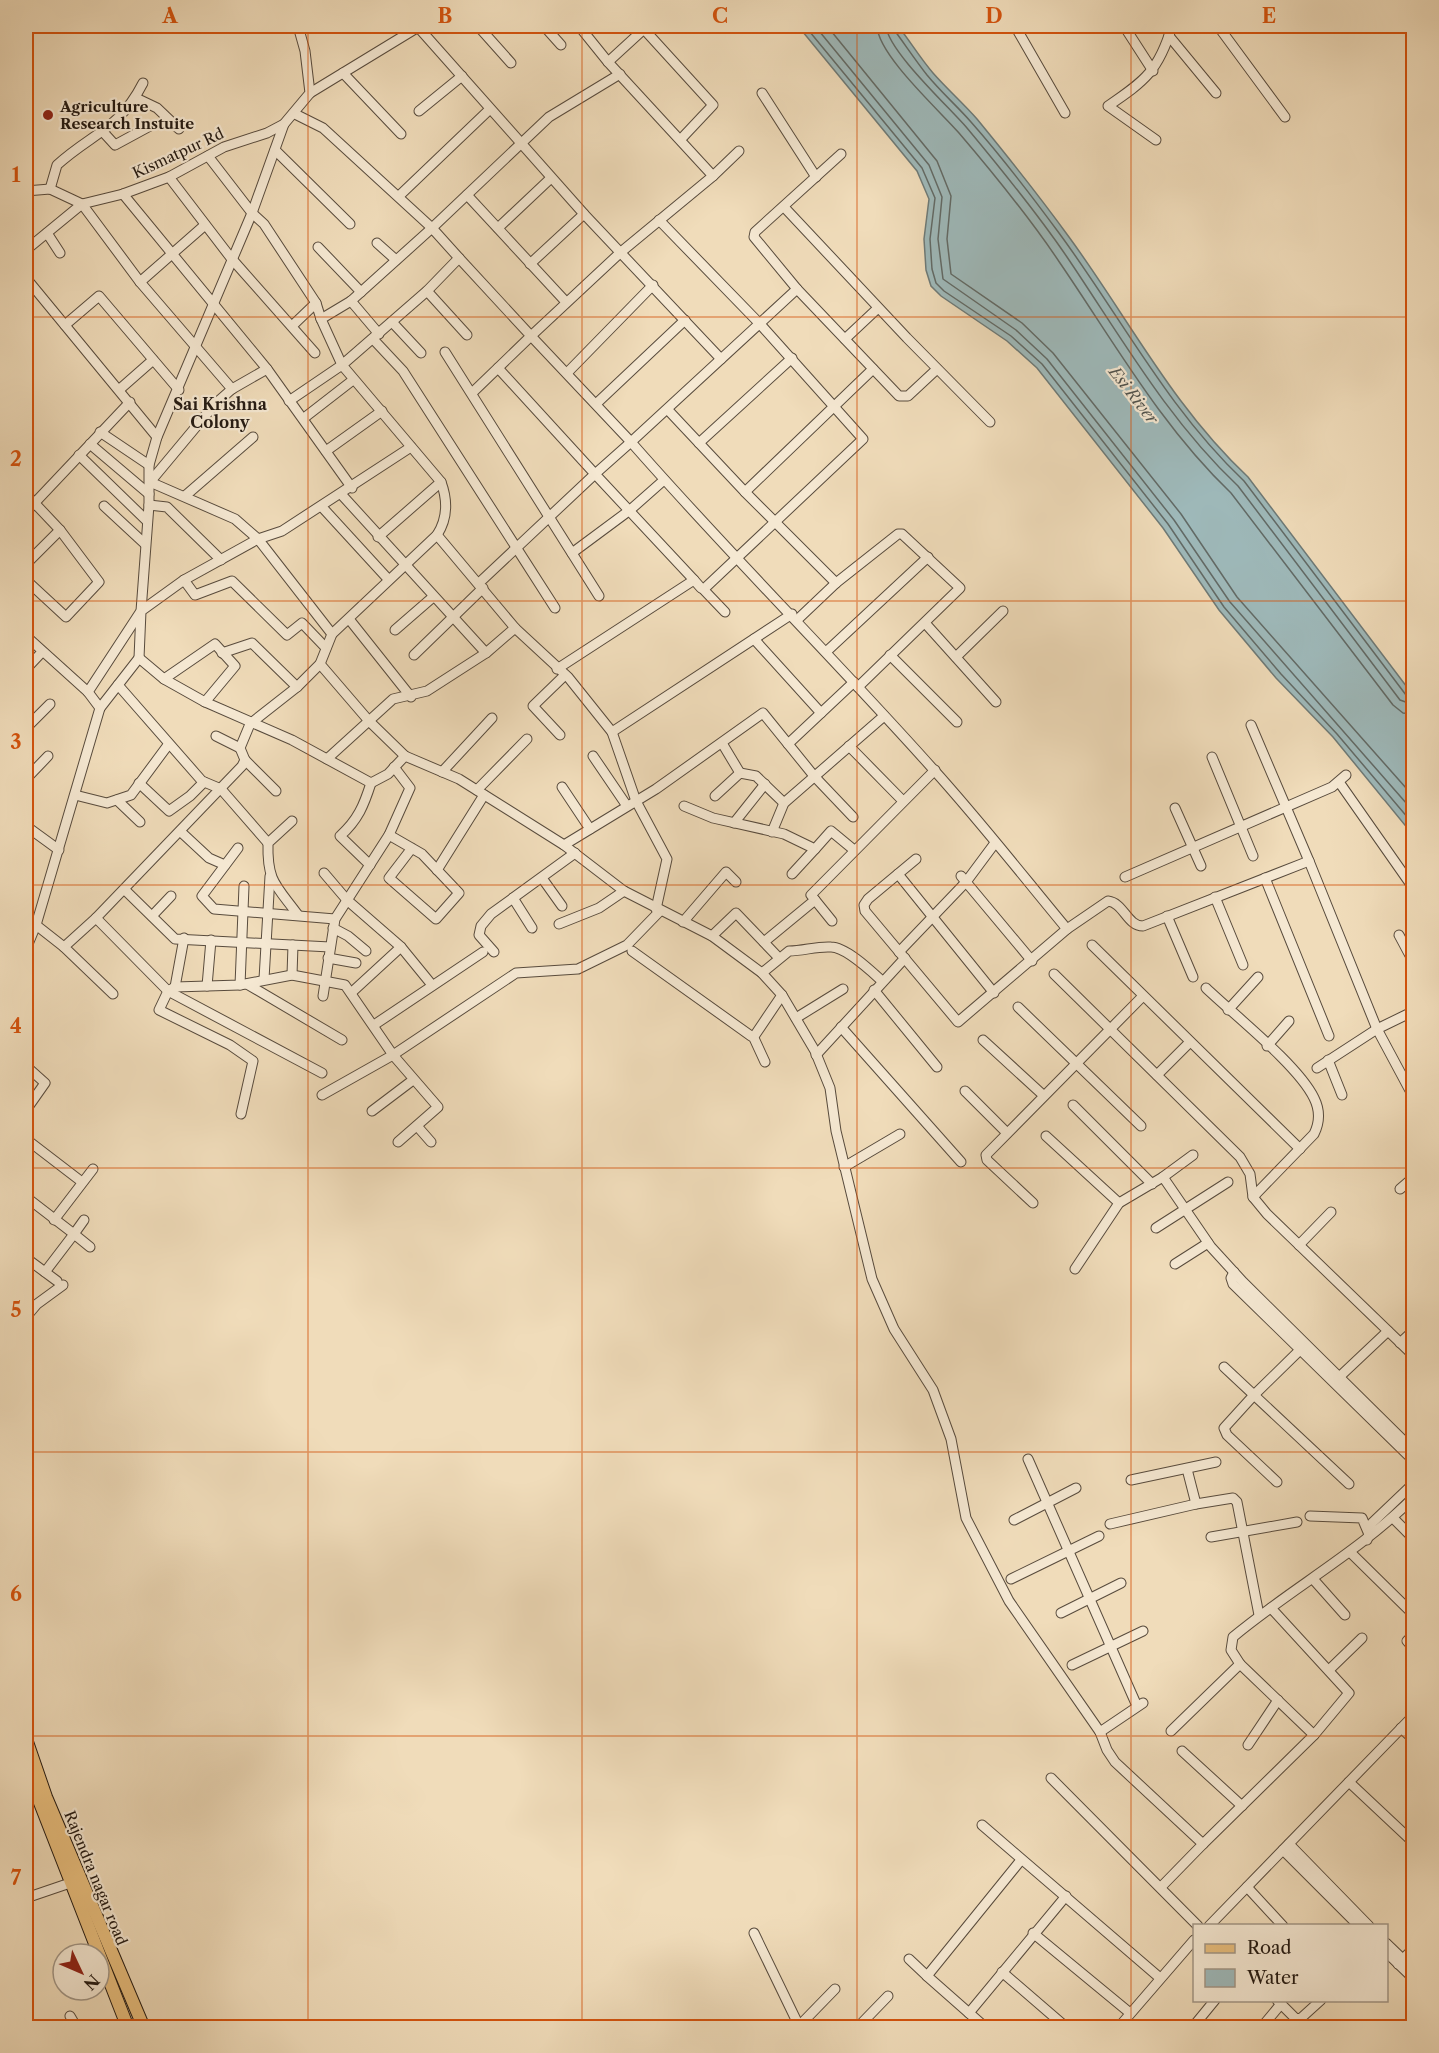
<svg xmlns="http://www.w3.org/2000/svg" width="1439" height="2053" font-family="'Libre Caslon Text',serif">
<style>
.water{fill:#9eb9ba;stroke:#6e7a77;stroke-width:1.5}
.lines{fill:none;stroke-linecap:round;stroke-linejoin:round}
.shore{stroke:#626a66;stroke-width:1.5}
.minor-casing{stroke:#584b3d;stroke-width:11}
.major-casing{stroke:#251b13;stroke-width:14}
.minor{stroke:#f5e8d2;stroke-width:9}
.major{stroke:#e8be7d;stroke-width:12}
.grid{fill:none;stroke:#d4530d;stroke-width:1.5;stroke-opacity:0.55}
.poi-dot{fill:#8f2418;stroke:#f5e8d2;stroke-width:2}
.labels{text-anchor:middle;dominant-baseline:central;stroke-width:4.5;stroke-linejoin:round;paint-order:stroke}
.poi-label{font-size:15px;font-weight:bold;fill:#251b13;stroke:#f5e8d2;text-anchor:start}
.street-label{font-size:15px;fill:#251b13;stroke:#f5e8d2}
.water-label{font-size:16px;font-style:italic;fill:#4f524d;stroke:#f5e8d2}
.neighbourhood-label{font-size:16px;font-weight:bold;fill:#251b13;stroke:#f5e8d2}
.neatline{fill:none;stroke:#d4530d;stroke-width:2}
.grid-label{font-size:20px;text-anchor:middle;font-weight:bold;fill:#d4530d}
</style>
<rect width="100%" height="100%" fill="#f0dcba"/>
<filter id="stains"><feTurbulence type="fractalNoise" baseFrequency=".00333" numOctaves="4"/><feColorMatrix values="0 0 0 0 .2 0 0 0 0 .09 0 0 0 0 .02 0 0 0 .5 -.17"/></filter>
<radialGradient id="worn" r=".72"><stop offset=".6" stop-color="#630" stop-opacity="0"/><stop offset="1" stop-color="#630" stop-opacity=".3"/></radialGradient>
<path class="water" d="M798 26H898C910 41 920 58 933 73 947 89 963 103 977 119 1009 158 1040 197 1069 237 1129 319 1173 407 1248 477L1413 695V835L1333 737 1276 678 1219 610 1163 528 1037 368 1007 341 941 296 931 286 926 270 924 239 929 199 917 171Z"/>
<g class="lines">
<g class="shore">
<polyline points="805,26 922,168 935,198 930,239 932,269 936,283 944,291 1011,336 1042,364 1168,524 1224,607 1281,674 1337,734 1414,825"/>
<polyline points="815,26 929,165 942,197 938,239 943,279 1016,330 1047,359 1174,520 1230,602 1414,812"/>
<polyline points="827,26 937,161 951,196 947,239 951,274 1022,323 1053,353 1181,514 1237,597 1414,797"/>
<path d="M877 26C878 55 939 110 959 133 994 174 1030 218 1060 263 1114 342 1161 426 1231 493L1393 705 1403 713 1414 714"/>
<path d="M886 26C888 51 949 107 967 128 1002 170 1037 213 1067 257 1121 337 1168 420 1238 486L1400 700 1414 705"/>
<path d="M894 26 895 31C906 46 916 61 927 75 941 92 957 106 971 122 1002 157 1031 195 1059 233 1121 317 1167 408 1244 481L1406 695 1414 698"/>
</g>
<g class="minor-casing">
<g id="minor">
<polyline points="478,26 511,63"/>
<polyline points="544,26 561,45"/>
<polyline points="579,26 608,62 713,176"/>
<polyline points="641,26 713,105 681,139"/>
<polyline points="1015,26 1065,113"/>
<polyline points="1124,26 1153,71"/>
<polyline points="1218,26 1285,117"/>
<polyline points="418,27 584,214 721,359"/>
<polyline points="1169,36 1216,93"/>
<polyline points="608,62 644,29"/>
<polyline points="343,73 401,134"/>
<polyline points="310,93 420,26"/>
<polyline points="762,93 816,177"/>
<polyline points="136,98 157,108 179,129"/>
<polyline points="419,111 462,76"/>
<polyline points="295,114 323,128 432,228 549,117 620,74"/>
<polyline points="104,133 115,145 150,126"/>
<path d="M1156 140 1108 106C1145 81 1159 70 1172 26"/>
<polyline points="275,150 350,224"/>
<polyline points="841,154 755,232 754,237 797,289 899,396 908,396 937,369"/>
<polyline points="208,156 252,213 264,224 316,303"/>
<polyline points="169,177 231,258 315,353"/>
<path d="M50 189 57 165C92 133 119 130 143 83"/>
<polyline points="26,191 50,189 82,204 140,282 232,389"/>
<polyline points="123,194 267,369 352,488"/>
<polyline points="467,195 566,302"/>
<polyline points="399,196 490,109"/>
<polyline points="784,207 907,338 990,422"/>
<polygon points="432,228 459,258 427,291 342,365 321,319 351,301"/>
<polyline points="498,228 551,178"/>
<polyline points="47,233 60,253"/>
<polyline points="377,243 396,260"/>
<polyline points="318,247 361,292"/>
<polyline points="26,250 82,204 123,194 169,177 224,147 267,133 284,124 310,93 305,51 298,26"/>
<polyline points="459,258 531,336 472,393"/>
<polyline points="530,264 584,214"/>
<polyline points="26,278 157,437"/>
<polyline points="140,282 205,225"/>
<path d="M797 289 631 442C729 554 834 658 933 769 980 821 1023 876 1067 929L958 1022 865 911 864 905 868 899 916 859"/>
<polyline points="427,291 467,335"/>
<polyline points="351,301 379,334"/>
<polyline points="392,322 421,353"/>
<polyline points="65,325 99,296 179,390"/>
<polyline points="292,326 316,303 321,319"/>
<polyline points="373,339 403,371 555,608"/>
<polyline points="845,339 878,308"/>
<polyline points="445,352 599,596"/>
<polyline points="567,373 653,285"/>
<polyline points="120,389 153,360"/>
<path d="M289 401 342 365 441 482C448 501 448 518 437 535L332 634 320 664 297 687 250 724 240 748 245 760 242 766 96 918 168 991 322 1073"/>
<polyline points="597,403 685,320"/>
<polyline points="668,410 745,492 836,583"/>
<polyline points="304,418 353,380"/>
<polyline points="100,432 149,465"/>
<polyline points="699,443 792,358"/>
<polyline points="90,444 149,494"/>
<polyline points="326,451 382,411"/>
<polyline points="79,455 147,521"/>
<polyline points="745,492 873,369"/>
<polyline points="26,494 60,530 99,582 66,617 26,580"/>
<polyline points="341,494 486,653"/>
<polyline points="185,496 253,437"/>
<polyline points="149,505 167,507 221,560"/>
<polyline points="104,506 145,544"/>
<polyline points="322,507 388,579"/>
<polyline points="26,512 130,402"/>
<polyline points="437,535 515,628 568,677 612,732 636,801 667,859 656,909"/>
<polyline points="378,537 441,482"/>
<polyline points="572,553 630,510 664,480"/>
<polyline points="26,564 60,530"/>
<polyline points="184,580 195,595 232,581 287,635 302,623 326,648"/>
<polyline points="694,580 595,474 631,442 531,336 621,252 713,176 739,151"/>
<polyline points="479,583 595,474 498,368"/>
<polyline points="703,589 725,612"/>
<polyline points="1412,609 1414,611"/>
<polyline points="349,619 411,697"/>
<polyline points="797,620 836,583 898,534 902,534 960,588 858,687"/>
<polyline points="925,623 996,702"/>
<polyline points="395,630 433,597"/>
<polyline points="332,634 258,539 282,531 411,447"/>
<polyline points="26,636 88,692"/>
<polyline points="754,639 821,713"/>
<polyline points="826,652 928,557"/>
<polyline points="222,653 252,643 297,687"/>
<polyline points="414,655 483,588"/>
<polyline points="890,655 957,722"/>
<polyline points="956,657 1003,611"/>
<polyline points="139,658 141,611 184,580 258,539 235,519 150,482 215,404 232,389 267,369"/>
<polyline points="26,669 42,652"/>
<polyline points="557,669 694,580 701,588 705,588 863,439 760,324 659,220"/>
<polyline points="164,679 215,644 235,666 205,702"/>
<polyline points="118,685 202,781 221,789 268,843"/>
<polyline points="100,708 139,658 164,679 205,702 292,740 371,783 388,774 405,756 369,721 320,664"/>
<polyline points="26,728 50,704"/>
<polyline points="612,732 792,614"/>
<polyline points="560,735 533,706 565,675"/>
<polyline points="216,736 240,748"/>
<polyline points="722,743 740,773"/>
<polyline points="788,744 854,682"/>
<polyline points="849,746 903,801"/>
<polyline points="405,756 459,779 564,845 624,891 712,936 762,973 782,995 815,1051 830,1088 836,1131 872,1279 894,1329 933,1390 951,1439 966,1518 1009,1601 1100,1732 1143,1703"/>
<polyline points="593,756 627,806"/>
<polyline points="1212,757 1253,856"/>
<polyline points="327,759 393,699 427,691 486,653 515,628"/>
<polyline points="245,760 276,791"/>
<polyline points="442,772 492,718"/>
<polyline points="26,779 48,756"/>
<polyline points="1339,782 1414,889"/>
<polyline points="139,783 169,811 190,796 204,782"/>
<polyline points="562,787 590,829"/>
<polyline points="477,790 527,739"/>
<polyline points="75,795 107,803 131,795 168,745"/>
<polyline points="715,796 740,773 756,776 784,803"/>
<polyline points="117,800 140,822"/>
<polyline points="684,806 713,818 784,834 815,849 831,831 854,850"/>
<polyline points="1175,808 1201,866"/>
<path d="M292 821 268 843C267 882 276 885 298 915"/>
<polyline points="734,823 765,784"/>
<polyline points="26,826 59,850"/>
<polyline points="181,832 209,858 225,865"/>
<polyline points="772,832 784,803 884,716"/>
<polyline points="389,835 422,854 459,893 436,919 389,878 412,848"/>
<polyline points="564,845 656,789 763,713 814,776 853,817"/>
<polyline points="238,848 202,896 214,909 335,919"/>
<polyline points="1309,861 1377,1029 1414,1098"/>
<path d="M370 865 340 836C358 820 364 805 371 783"/>
<polyline points="437,870 484,795"/>
<polyline points="324,873 347,900 401,947 432,985"/>
<polyline points="792,874 815,849"/>
<polyline points="898,874 994,993"/>
<polyline points="961,876 1032,961"/>
<polyline points="1125,877 1332,787 1346,775"/>
<polyline points="542,878 562,906"/>
<polyline points="1265,878 1329,1036"/>
<polyline points="125,890 175,939 330,947"/>
<polyline points="1215,897 1243,965"/>
<polyline points="513,898 532,928"/>
<polyline points="152,916 171,896"/>
<polyline points="1167,916 1193,977"/>
<polyline points="96,918 64,947 113,994"/>
<polyline points="832,921 811,895 935,770"/>
<polyline points="683,922 726,872 736,882"/>
<polyline points="559,924 599,908 624,891"/>
<polyline points="36,925 64,947"/>
<polyline points="333,928 348,936 366,951"/>
<path d="M1067 929 1108 901C1124 903 1127 926 1143 926L1309 861 1251 725"/>
<polyline points="1399,935 1414,963"/>
<polyline points="712,936 736,913 779,958"/>
<polyline points="764,942 815,900"/>
<polyline points="1092,945 1300,1149"/>
<polyline points="26,949 36,925 100,708 88,692 141,611 149,505 149,465 157,437 252,213 284,124"/>
<polyline points="632,951 751,1036 755,1035 782,995"/>
<polyline points="494,952 479,935 481,926 491,914 575,853"/>
<polyline points="899,952 966,882 995,843"/>
<polyline points="328,958 356,963"/>
<path d="M762 973 789 951C803 951 817 946 831 947 846 947 871 971 882 981"/>
<polyline points="1054,974 1240,1157 1250,1174 1253,1197 1267,1214 1414,1356"/>
<polyline points="292,975 293,945"/>
<polyline points="264,979 270,876"/>
<polyline points="247,984 342,1040"/>
<polyline points="240,985 244,886"/>
<polyline points="207,986 211,940"/>
<polyline points="175,987 184,938"/>
<path d="M1206 988C1234 1015 1298 1065 1314 1098 1320 1110 1320 1122 1314 1134L1253 1197"/>
<polyline points="874,990 937,1067"/>
<polyline points="351,993 401,947"/>
<polyline points="323,996 335,919 389,835 410,788 394,767"/>
<polyline points="1018,1007 1141,1126"/>
<polyline points="1228,1010 1258,977"/>
<polyline points="796,1018 843,989"/>
<polyline points="374,1025 483,952"/>
<polyline points="841,1027 961,1162"/>
<polyline points="753,1036 765,1062"/>
<polyline points="983,1040 1043,1095"/>
<polyline points="1267,1046 1289,1021"/>
<polyline points="816,1055 905,958"/>
<polyline points="1328,1060 1342,1095"/>
<polyline points="26,1066 45,1083 26,1110"/>
<polyline points="1317,1068 1377,1029 1414,1011"/>
<polyline points="1157,1075 1190,1042"/>
<polyline points="965,1091 1007,1133"/>
<polyline points="322,1095 393,1055 516,973 578,969 627,945 660,911"/>
<polyline points="1073,1105 1152,1184"/>
<polyline points="372,1111 413,1080"/>
<polyline points="241,1114 253,1061 230,1045 159,1010 168,991 175,987 240,985 292,975 345,985 393,1055 438,1107 398,1142"/>
<polyline points="417,1126 431,1142"/>
<polyline points="1046,1136 1119,1203"/>
<polyline points="26,1139 82,1182"/>
<polyline points="844,1167 900,1134"/>
<polyline points="1163,1177 1193,1155"/>
<polyline points="1400,1189 1414,1177"/>
<polyline points="26,1197 74,1234 45,1272"/>
<polyline points="1033,1203 987,1160 986,1155 1143,996"/>
<polyline points="54,1220 93,1169"/>
<polyline points="84,1220 74,1234 90,1247"/>
<polyline points="1156,1228 1228,1182"/>
<polyline points="1299,1245 1331,1212"/>
<polyline points="26,1258 57,1281"/>
<polyline points="1175,1264 1208,1243"/>
<polyline points="1075,1269 1119,1203 1163,1177 1211,1247 1243,1282 1414,1451"/>
<polyline points="1234,1272 1231,1278 1233,1284 1414,1461"/>
<polyline points="26,1317 37,1304 63,1285"/>
<polyline points="1400,1343 1414,1330"/>
<polyline points="1224,1367 1349,1484"/>
<polyline points="1335,1381 1388,1331"/>
<polyline points="1028,1459 1137,1706"/>
<polyline points="1187,1469 1196,1504"/>
<polyline points="1131,1480 1216,1462"/>
<polyline points="1277,1482 1227,1435 1224,1428 1254,1395 1303,1347"/>
<polyline points="1310,1516 1362,1518 1368,1532"/>
<polyline points="1393,1518 1414,1539"/>
<polyline points="1014,1520 1076,1488"/>
<polyline points="1110,1524 1196,1504 1233,1498 1237,1502 1259,1615"/>
<polyline points="1211,1537 1297,1522"/>
<polyline points="1367,1540 1372,1523 1414,1483"/>
<polyline points="1351,1553 1414,1615"/>
<polyline points="1011,1579 1099,1536"/>
<polyline points="1313,1579 1345,1615"/>
<polyline points="1061,1613 1121,1583"/>
<polyline points="1414,1634 1407,1641 1414,1649"/>
<path d="M1240 1664 1231 1650 1233 1637C1292 1588 1359 1552 1414 1497"/>
<polyline points="1072,1665 1143,1631"/>
<polyline points="1329,1670 1362,1638"/>
<polyline points="1401,1728 1414,1740"/>
<polyline points="1171,1731 1240,1664 1314,1735"/>
<polyline points="1100,1732 1107,1750 1115,1762 1203,1844 1162,1886"/>
<polyline points="1248,1745 1278,1700"/>
<polyline points="1182,1751 1242,1806"/>
<polyline points="1051,1778 1198,1926"/>
<polyline points="1349,1782 1414,1843"/>
<polyline points="982,1825 1160,1978"/>
<polyline points="1203,1844 1314,1735 1349,1693 1271,1608"/>
<polyline points="1289,1844 1369,1926"/>
<polyline points="1283,1850 1359,1926"/>
<polyline points="1247,1887 1283,1926"/>
<polyline points="26,1898 70,1883"/>
<polyline points="1209,1926 1414,1715"/>
<polyline points="754,1933 800,2028"/>
<polyline points="1033,1933 1130,2013"/>
<polyline points="1386,1943 1414,1970"/>
<polyline points="1386,1952 1414,1979"/>
<polyline points="909,1959 927,1976"/>
<polyline points="1398,1964 1414,1948"/>
<polyline points="1002,1972 1067,2028"/>
<polyline points="1277,2000 1295,2018 1300,2019 1321,2000"/>
<polyline points="969,2013 1066,1896"/>
<polyline points="70,2016 77,2028"/>
<polyline points="799,2026 835,1989"/>
<polyline points="857,2028 888,1996"/>
<polyline points="986,2028 927,1976 1021,1860"/>
<polyline points="1118,2028 1194,1940"/>
<polyline points="1192,2028 1215,2000"/>
<polyline points="1261,2028 1281,2004"/>
</g>
</g>
<g class="major-casing">
<g id="major">
<polyline points="26,1739 46,1797 144,2028"/>
<polyline points="26,1767 128,2028"/>
</g>
</g>
<use href="#minor" class="minor"/>
<use href="#major" class="major"/>
</g>
<path class="grid" d="M308 26V2028M582 26V2028M857 26V2028M1131 26V2028M26 317H1414M26 601H1414M26 885H1414M26 1168H1414M26 1452H1414M26 1736H1414"/>
<circle class="poi-dot" cx="48" cy="115" r="6"/>
<g class="labels">
<g class="poi-label">
<text x="60" y="106">Agriculture<tspan x="60" dy="17">Research Instuite</tspan></text>
</g>
<g class="street-label">
<text transform="translate(178 153) rotate(-25)">Kismatpur Rd</text>
<text transform="translate(96 1878) rotate(68)">Rajendra nagar road</text>
</g>
<g class="water-label">
<text transform="translate(1134 395) rotate(52)">Esi River</text>
</g>
<g class="neighbourhood-label">
<text x="220" y="404">Sai Krishna<tspan x="220" dy="18">Colony</tspan></text>
</g>
</g>
<rect width="1439" height="2053" fill="none" stroke="#f0dcba" stroke-width="66"/>
<rect x="1193" y="1924" width="195" height="78" fill="#f5e8d2" stroke="#a29686" stroke-width="1.5"/>
<rect x="1205" y="1944" width="30" height="9" fill="#e8be7d" stroke="#a29686" stroke-width="1.5"/>
<text x="1247" y="1954" font-size="18" fill="#251b13">Road</text>
<rect x="1205" y="1969" width="30" height="18" fill="#9eb9ba" stroke="#a29686" stroke-width="1.5"/>
<text x="1247" y="1984" font-size="18" fill="#251b13">Water</text>
<g transform="translate(81 1972) rotate(134)"><circle r="28" fill="#f5e8d2" stroke="#a29686" stroke-width="1.5"/>
<path d="M0-4.5L10 22L0 15L-10 22Z" fill="#8f2418"/>
<text y="-9" font-size="16" font-weight="bold" text-anchor="middle" fill="#251b13">N</text>
</g>
<rect x="33" y="33" width="1373" height="1987" class="neatline"/>
<g class="grid-label">
<text x="170" y="23">A</text>
<text x="445" y="23">B</text>
<text x="720" y="23">C</text>
<text x="994" y="23">D</text>
<text x="1269" y="23">E</text>
<text x="16" y="182">1</text>
<text x="16" y="466">2</text>
<text x="16" y="749">3</text>
<text x="16" y="1033">4</text>
<text x="16" y="1317">5</text>
<text x="16" y="1601">6</text>
<text x="16" y="1885">7</text>
</g>
<rect width="100%" height="100%" filter="url(#stains)"/>
<rect width="100%" height="100%" fill="url(#worn)"/>
</svg>
